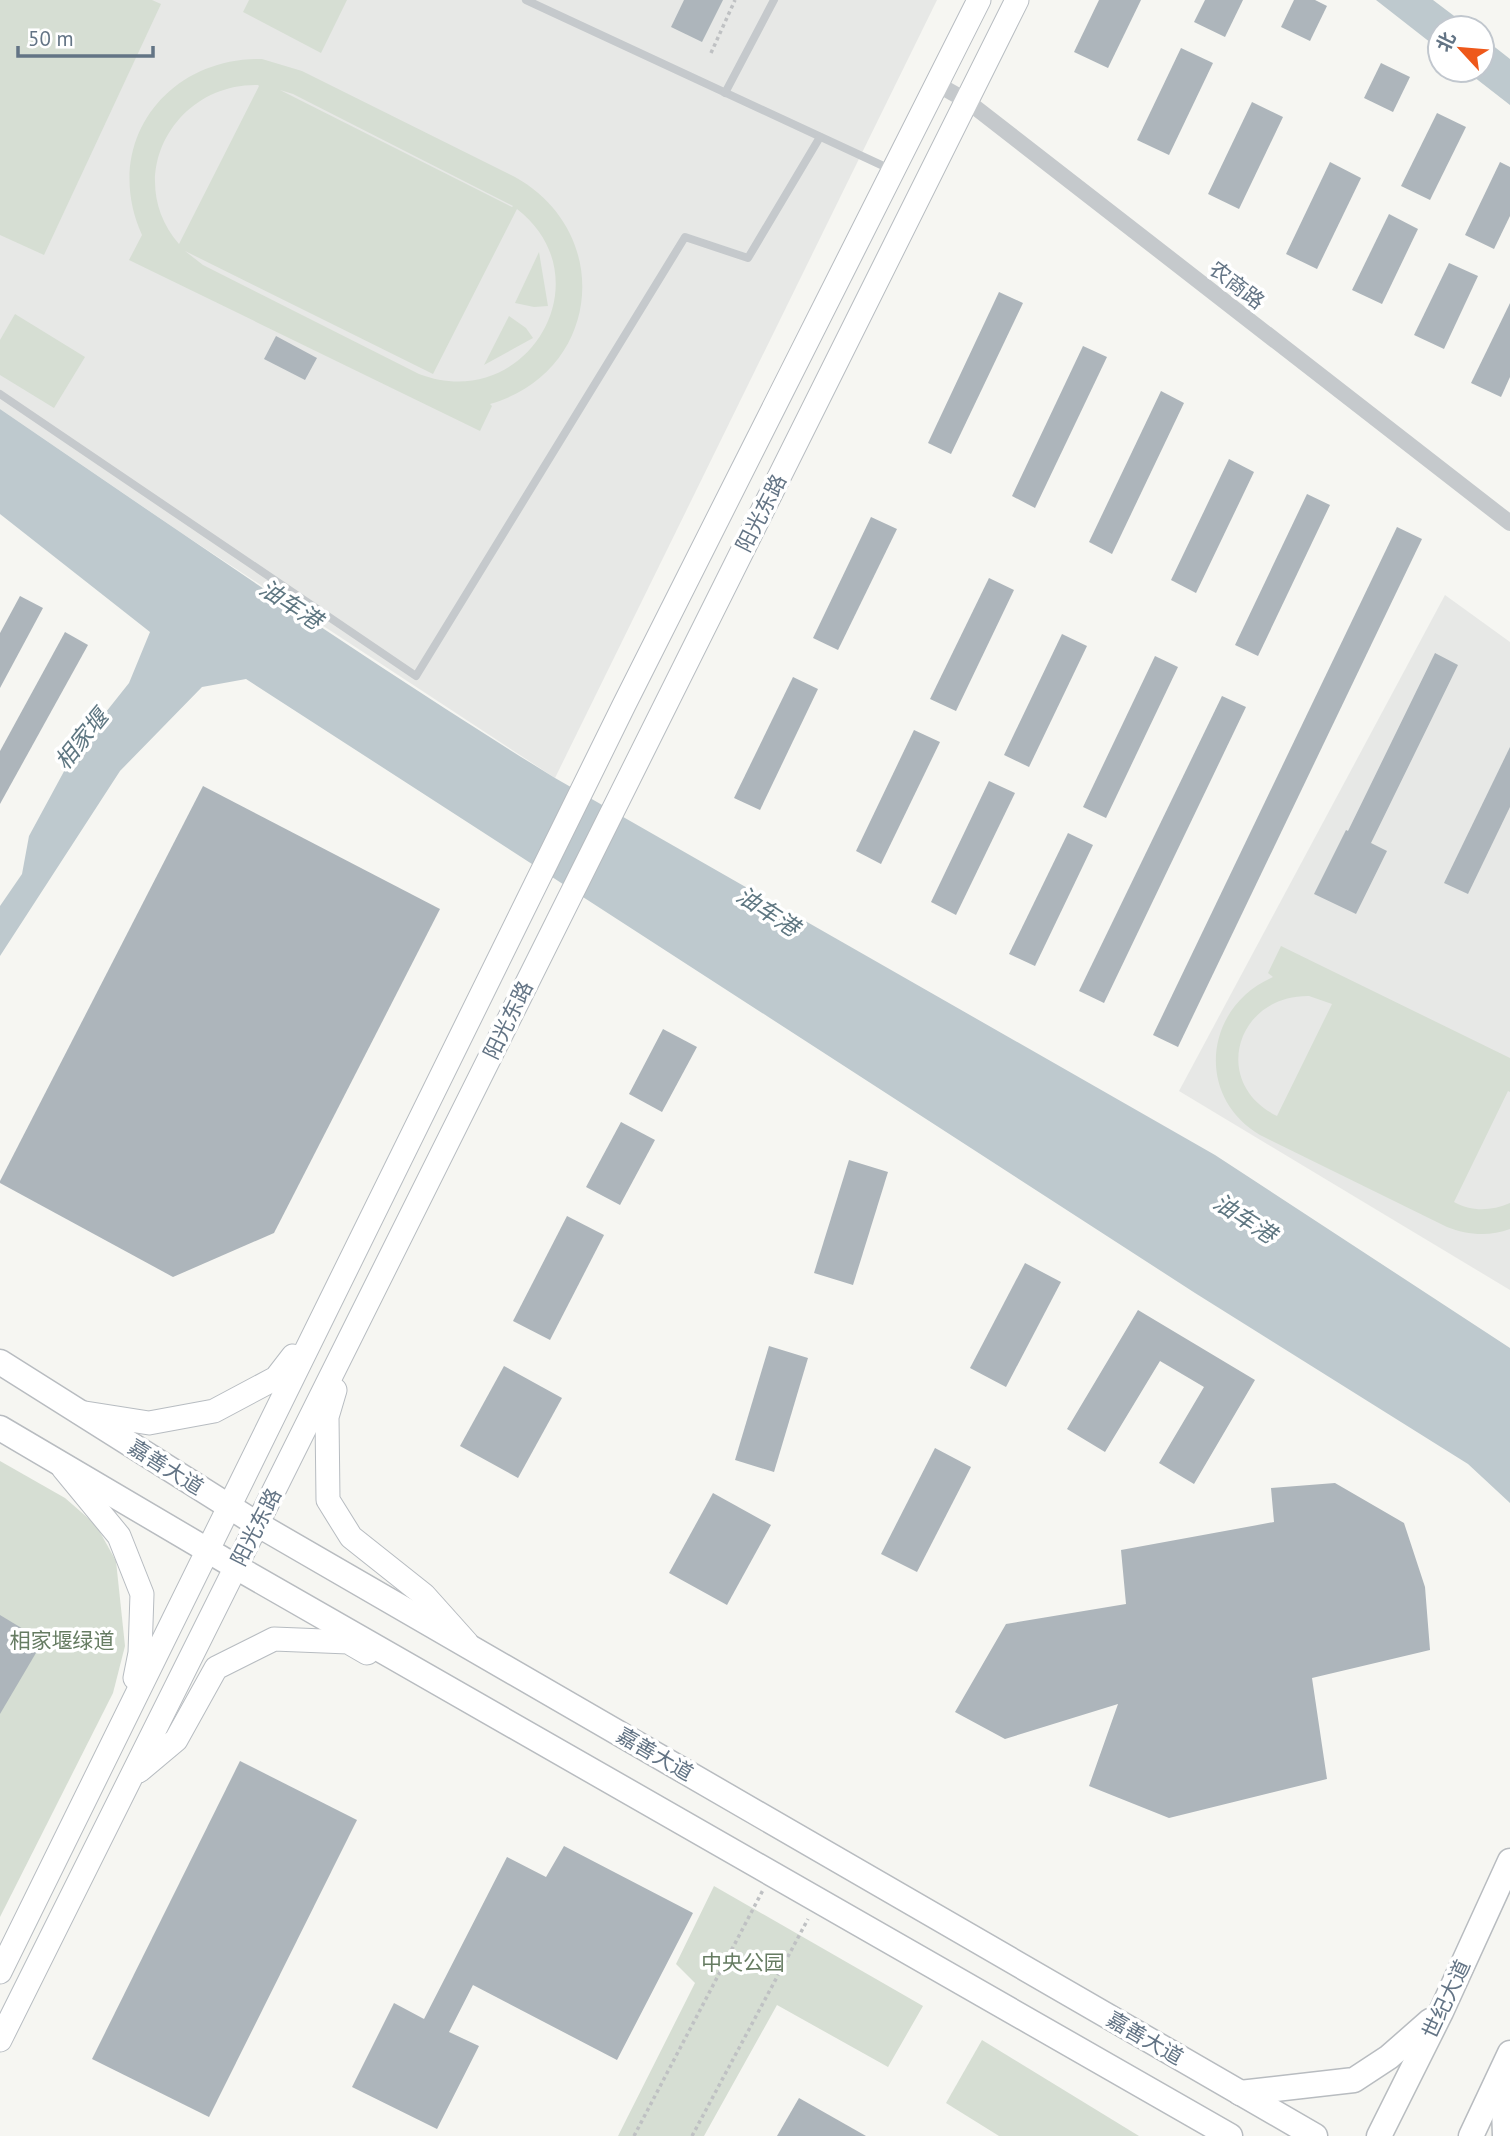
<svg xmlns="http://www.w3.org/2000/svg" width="1510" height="2136" font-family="'PT Sans','Noto Sans SC',sans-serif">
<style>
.built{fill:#e7e8e6}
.green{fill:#d6ded3;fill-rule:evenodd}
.water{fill:#bec9ce}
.building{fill:#adb5bb}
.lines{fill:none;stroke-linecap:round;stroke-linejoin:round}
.secondary-casing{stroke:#b7bcc1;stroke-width:25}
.primary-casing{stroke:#b8bcc0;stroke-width:27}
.path{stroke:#bfc1c3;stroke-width:3.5;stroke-dasharray:3.5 3.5;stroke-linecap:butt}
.lane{stroke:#c5c9cc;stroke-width:8}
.street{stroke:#c5c9cc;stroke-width:16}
.secondary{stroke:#fff;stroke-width:23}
.primary{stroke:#fff;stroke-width:24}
.labels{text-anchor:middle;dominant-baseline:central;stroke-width:7;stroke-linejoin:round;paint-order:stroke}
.street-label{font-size:21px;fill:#637485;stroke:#fff}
.park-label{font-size:21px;fill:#667c62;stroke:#fff}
.water-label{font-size:23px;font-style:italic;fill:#5f7782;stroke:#fff}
</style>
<rect width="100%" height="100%" fill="#f6f6f2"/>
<g class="built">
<polygon points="0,0 937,0 555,778 183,534 0,409"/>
<polygon points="1445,595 1510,642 1510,1290 1179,1091"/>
</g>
<g class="green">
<polygon points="0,0 152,0 161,4 44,255 0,235"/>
<polygon points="249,0 347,0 321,53 243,12"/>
<path d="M262 59 302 71 515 177C615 233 601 372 490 404L492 406 480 431 129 260 142 235C101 144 166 57 262 59ZM258 85 259 86 179 244C122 178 174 83 258 85ZM280 90 293 94 513 206 512 207ZM517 209C607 279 526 415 419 374L203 265 185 251 433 374Z"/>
<polygon points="539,252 548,306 534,307 515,303"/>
<polygon points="15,314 85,357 54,408 0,375 0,340"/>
<polygon points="509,316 526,328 533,338 484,365"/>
<path d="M1281 946 1510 1058V1092L1508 1091 1454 1202C1472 1212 1491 1211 1510 1203V1229C1489 1237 1467 1235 1447 1227L1260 1135C1194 1096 1205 1006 1273 977L1268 973ZM1309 996 1332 1004 1277 1116C1210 1083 1236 995 1309 996Z"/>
<polygon points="0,1461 65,1498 96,1525 116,1561 125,1646 113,1693 0,1917"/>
<polygon points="714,1886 923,2006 888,2067 777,2005 704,2136 618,2136 695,1983 676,1964"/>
<polygon points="982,2040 1139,2136 999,2136 946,2103"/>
</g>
<g class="water">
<polygon points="1376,0 1433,0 1470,28 1440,28 1440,50"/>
<polygon points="1482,37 1510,59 1510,105 1465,70 1482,70"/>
<path d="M0 409C183 534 366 661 555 778L1215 1155 1510 1348V1503L1468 1464 1195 1293 246 679 202 687 120 771 0 956V906L22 874 29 836 75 751 129 683 150 632 0 514Z"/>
</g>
<g class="building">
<polygon points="684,0 723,0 702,42 671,27"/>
<polygon points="1099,0 1141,0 1108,68 1074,52"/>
<polygon points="1205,0 1243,0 1225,37 1194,22"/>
<polygon points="1294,0 1315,0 1327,6 1310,41 1281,27"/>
<polygon points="1181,48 1213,63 1169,155 1137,140"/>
<polygon points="1381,63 1410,77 1393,112 1364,98"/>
<polygon points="1252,102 1283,117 1239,209 1208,194"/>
<polygon points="1437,113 1466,127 1430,200 1401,186"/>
<polygon points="1330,162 1361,178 1317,269 1286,254"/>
<polygon points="1500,162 1510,167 1510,216 1494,249 1465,235"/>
<polygon points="1389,214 1418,229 1382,304 1352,290"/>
<polygon points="1449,263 1478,276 1444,349 1414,335"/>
<polygon points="999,292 1023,303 951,454 928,443"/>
<polygon points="1510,303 1510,377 1501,397 1471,383"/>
<polygon points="276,336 317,358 305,380 264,359"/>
<polygon points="1083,346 1107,357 1035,508 1012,496"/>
<polygon points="1161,391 1184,403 1112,554 1089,542"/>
<polygon points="1229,459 1254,472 1196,593 1171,580"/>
<polygon points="1307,494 1330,505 1258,656 1235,645"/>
<polygon points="871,517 897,529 838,650 813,638"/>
<polygon points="1397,527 1422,539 1178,1047 1153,1035"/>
<polygon points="989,578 1014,590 956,711 930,699"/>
<polygon points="20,596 43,608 0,688 0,633"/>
<polygon points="65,632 88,645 0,804 0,751"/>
<polygon points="1062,634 1087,646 1029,767 1004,755"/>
<polygon points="1435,653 1458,665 1371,843 1387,851 1356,914 1314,894 1346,830 1348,831"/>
<polygon points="1155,656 1178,667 1106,818 1083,807"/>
<polygon points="793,677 818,689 760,810 734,798"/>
<polygon points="1222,696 1246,707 1104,1003 1079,991"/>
<polygon points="914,730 940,742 881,864 856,851"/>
<polygon points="1510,747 1510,807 1468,894 1444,883"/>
<polygon points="989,781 1015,793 956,915 931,902"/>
<polygon points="203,786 440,909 274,1233 173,1277 0,1183 0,1181"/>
<polygon points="1068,833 1093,845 1035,966 1009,954"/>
<polygon points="663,1029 697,1047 662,1112 629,1094"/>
<polygon points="621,1122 655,1140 620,1205 586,1187"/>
<polygon points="849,1160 888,1172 853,1285 814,1273"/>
<polygon points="567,1216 604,1235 550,1340 513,1321"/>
<polygon points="1025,1263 1061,1282 1006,1387 970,1368"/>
<polygon points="1138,1310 1255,1380 1194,1484 1159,1463 1204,1387 1160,1361 1105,1452 1067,1429"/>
<polygon points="769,1346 808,1358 774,1472 735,1460"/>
<polygon points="504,1366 562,1398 518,1478 460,1446"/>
<polygon points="935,1448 971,1467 917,1572 881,1554"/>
<polygon points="1335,1483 1404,1523 1425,1587 1430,1650 1312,1678 1327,1779 1169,1818 1089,1786 1118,1704 1005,1739 955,1712 1006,1624 1126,1604 1121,1550 1274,1522 1271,1488"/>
<polygon points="713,1493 771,1525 727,1605 669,1573"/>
<polygon points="0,1615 43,1641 0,1714"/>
<polygon points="240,1761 357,1820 209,2117 92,2059"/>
<polygon points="564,1846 693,1913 617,2060 473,1985 449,2032 479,2046 437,2129 352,2087 394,2003 424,2019 507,1857 546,1877"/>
<polygon points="799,2098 866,2136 777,2136"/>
</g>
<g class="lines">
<g class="secondary-casing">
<g id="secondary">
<polyline points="335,1390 327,1417 328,1500 351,1537 424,1595 467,1643"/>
<polyline points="79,1412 149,1423 214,1411 276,1378 293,1356"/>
<polyline points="63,1468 119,1536 142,1594 140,1653 135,1678"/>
<polyline points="139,1771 176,1740 216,1668 274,1639 348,1642 367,1653"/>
<polyline points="0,1972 624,705 979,0"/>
<polyline points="0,2040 1017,0"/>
</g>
</g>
<g class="primary-casing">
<g id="primary">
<polyline points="0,1362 257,1524 1315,2136"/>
<polyline points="0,1428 236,1567 1230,2136"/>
<polyline points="1503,2074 1505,2136"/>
<polyline points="1240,2093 1354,2080 1389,2057 1430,2021"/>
<polyline points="1379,2136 1441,2012 1510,1861"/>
<polyline points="1471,2136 1510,2053"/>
</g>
</g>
<g class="path">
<polyline points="711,53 735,0"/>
<polyline points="634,2136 763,1890"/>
<polyline points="692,2136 808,1919"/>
</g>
<g class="lane">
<polyline points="526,0 892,170"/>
<polyline points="725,93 774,0"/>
<polyline points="0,394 416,676 685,237 748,258 820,137"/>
</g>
<polyline class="street" points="937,84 967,101 1510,523"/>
<use href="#secondary" class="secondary"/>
<use href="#primary" class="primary"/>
</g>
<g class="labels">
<g class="street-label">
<text transform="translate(1237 285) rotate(38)">农商路</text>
<text transform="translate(761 513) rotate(-63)">阳光东路</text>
<text transform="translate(508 1020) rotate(-64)">阳光东路</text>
<text transform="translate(166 1467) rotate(32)">嘉善大道</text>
<text transform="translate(256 1527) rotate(-63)">阳光东路</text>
<text transform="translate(655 1754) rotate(30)">嘉善大道</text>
<text transform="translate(1446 1999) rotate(-65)">世纪大道</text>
<text transform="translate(1145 2038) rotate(30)">嘉善大道</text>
</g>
<g class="park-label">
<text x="62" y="1640">相家堰绿道</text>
<text x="743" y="1962">中央公园</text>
</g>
<g class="water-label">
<text transform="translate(291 604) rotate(33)">油车港</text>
<text transform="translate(81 739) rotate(-51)">相家堰</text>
<text transform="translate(768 911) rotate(33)">油车港</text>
<text transform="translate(1245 1218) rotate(33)">油车港</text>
</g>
</g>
<g transform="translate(1461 49) rotate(296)"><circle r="33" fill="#ffffff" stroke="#c1c7ce" stroke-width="2"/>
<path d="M0-5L12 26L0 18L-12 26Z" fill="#ee581a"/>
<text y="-10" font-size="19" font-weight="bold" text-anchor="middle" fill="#637485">北</text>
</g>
<path d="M18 46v10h135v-10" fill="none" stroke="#637485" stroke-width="3.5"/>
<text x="28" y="46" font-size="21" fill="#637485" stroke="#ffffff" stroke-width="5" paint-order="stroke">50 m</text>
</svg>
